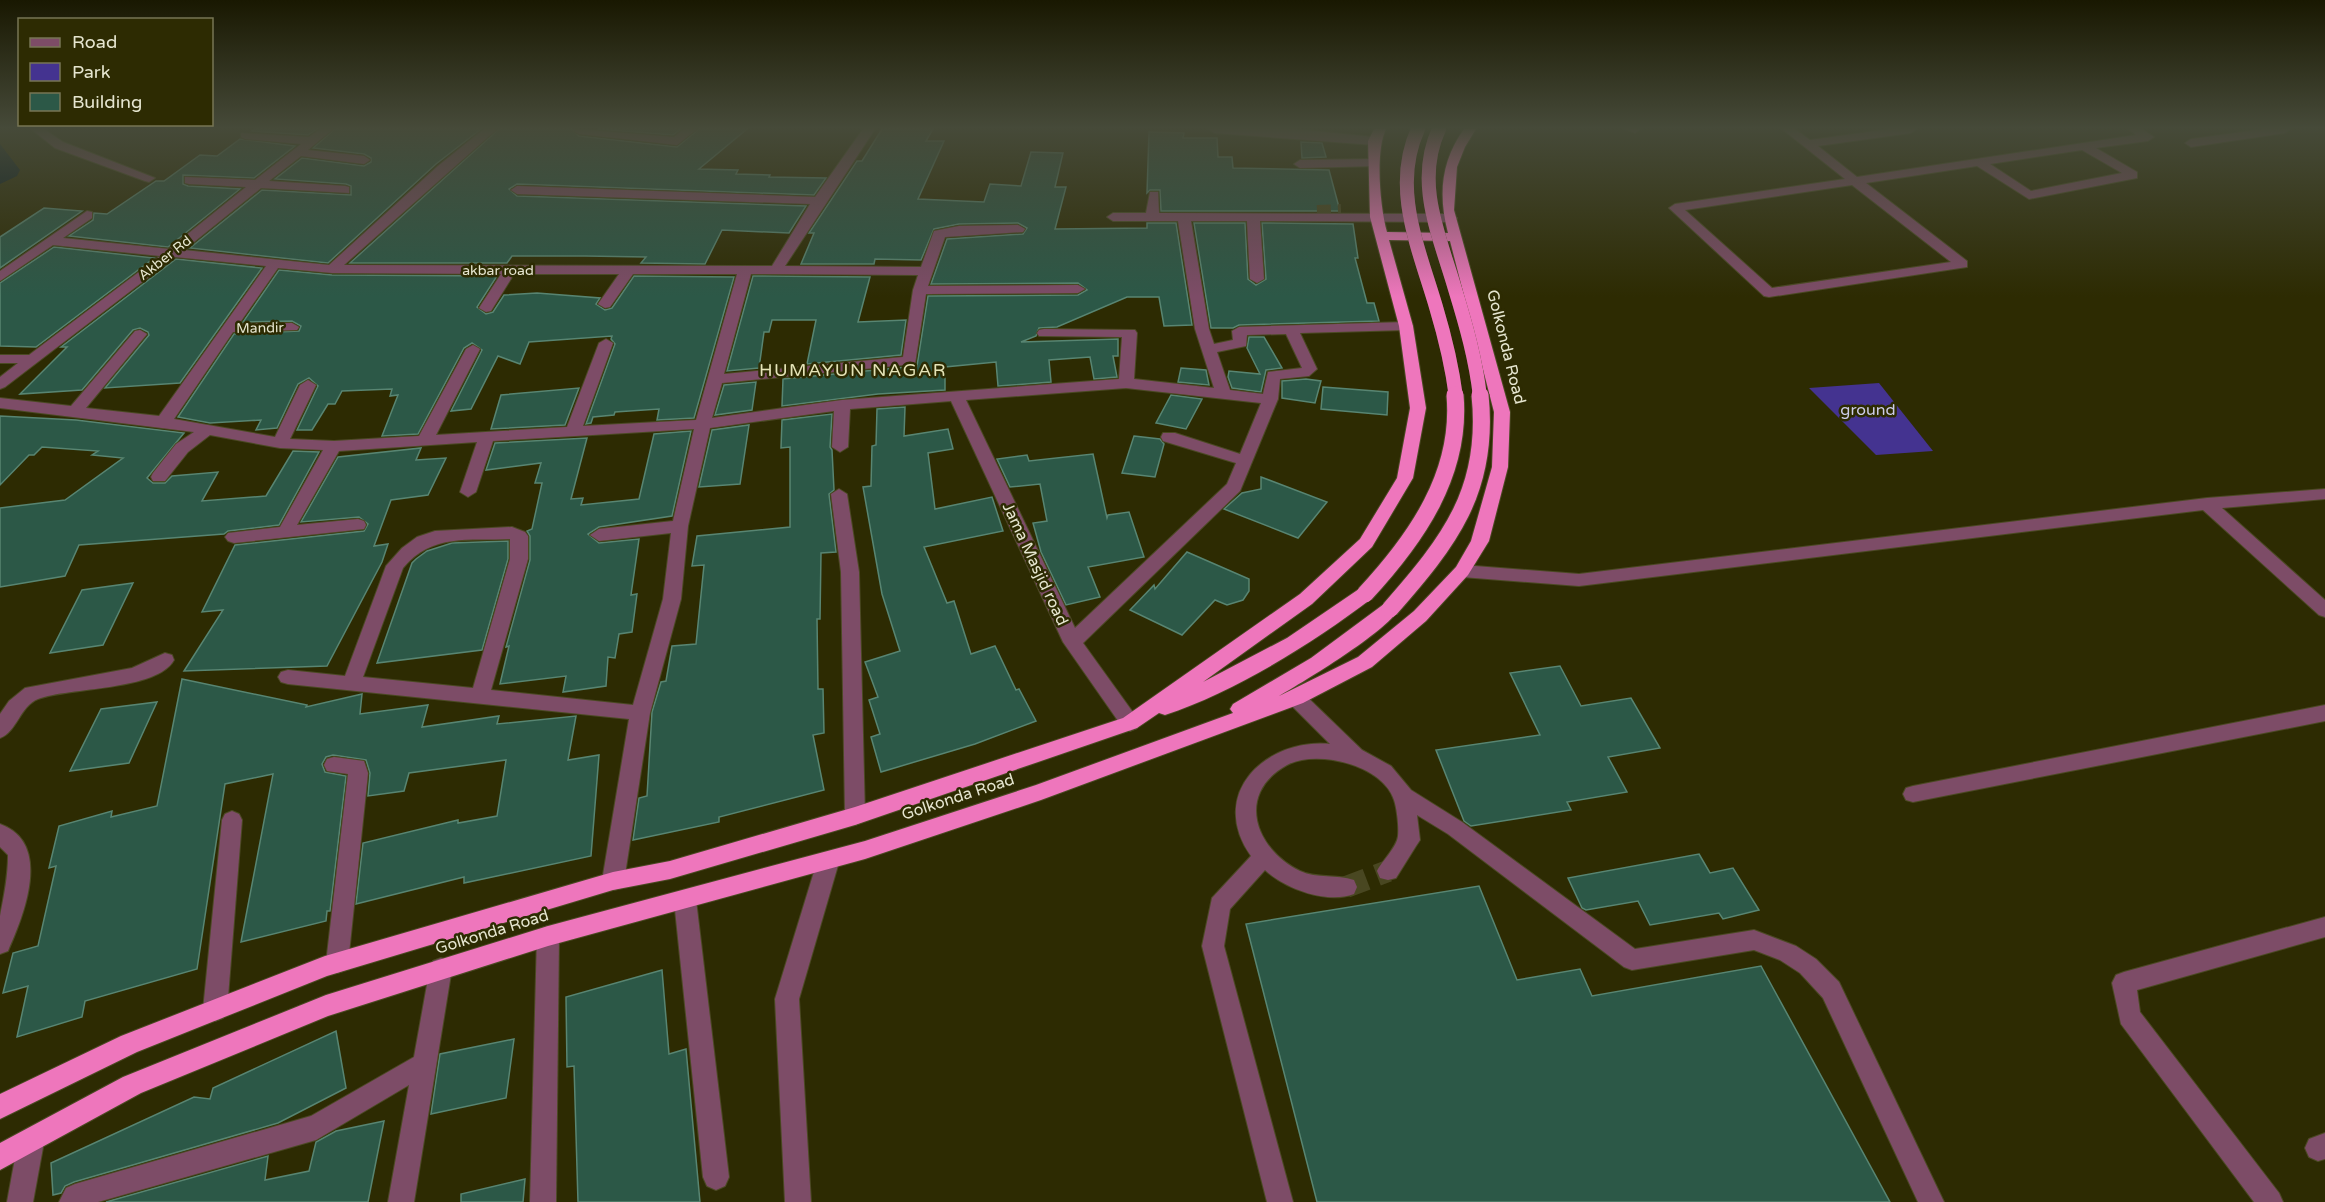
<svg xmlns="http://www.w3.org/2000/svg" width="2325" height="1202" font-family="'Varela Round',sans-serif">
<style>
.green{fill:#443390}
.water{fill:#031821}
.building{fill:#2c5847;stroke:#588572;stroke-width:1.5}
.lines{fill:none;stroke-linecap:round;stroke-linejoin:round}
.minor-tunnel-far1{stroke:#494721;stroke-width:14;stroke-dasharray:14 7;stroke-linecap:butt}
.minor-tunnel{stroke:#494721;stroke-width:22;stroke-dasharray:22 11;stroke-linecap:butt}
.minor-casing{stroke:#4b4923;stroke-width:2}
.highway-casing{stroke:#4b4923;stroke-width:2}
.minor{fill:#7d4c67;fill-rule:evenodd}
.highway{fill:#ee76bc;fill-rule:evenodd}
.highway-bridge-far1-casing{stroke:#4b4923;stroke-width:14;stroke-linecap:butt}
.highway-bridge-casing{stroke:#4b4923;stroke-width:19;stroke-linecap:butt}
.highway-bridge-far1{stroke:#ee76bc;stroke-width:14}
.highway-bridge{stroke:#ee76bc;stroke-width:17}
.labels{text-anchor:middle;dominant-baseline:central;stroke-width:5;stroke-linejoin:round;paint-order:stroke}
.far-street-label{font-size:14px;fill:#e6e6d0;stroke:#2d2b02}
.street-label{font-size:16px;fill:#e6e6d0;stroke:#2d2b02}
.park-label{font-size:16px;fill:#cdcdea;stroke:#2d2b02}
.neighbourhood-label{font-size:18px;letter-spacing:1.5px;fill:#e5e4b8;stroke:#2d2b02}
</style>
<rect width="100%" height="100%" fill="#2d2b02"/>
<polygon class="green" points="1879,383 1933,451 1876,455 1809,388"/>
<polygon class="water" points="0,144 20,170 17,176 0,184"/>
<g class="building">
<polygon points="255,129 317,129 308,135 252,131"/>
<polygon points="335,129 481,129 436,164 328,263 190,248 262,190 351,195 351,186 346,184 275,179 302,158 364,166 371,162 371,158 364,154 313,148"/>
<polygon points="499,129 572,129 579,136 677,147 699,129 747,129 699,169 738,170 736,174 770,175 769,177 826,178 814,195 517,184 509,189 517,196 806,206 789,233 722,230 705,264 641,263 646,257 585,256 512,256 507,263 350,263"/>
<polygon points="597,129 681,129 673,135"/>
<polygon points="882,129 933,129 926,141 944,141 918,199 984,202 990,184 1021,186 1031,152 1063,153 1055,187 1066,187 1055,229 1147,228 1147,223 1176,223 1192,325 1164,326 1159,297 1127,297 1057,327 1039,328 1036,336 1021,342 1118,339 1118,356 1113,356 1117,377 1094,379 1090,357 1049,360 1051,382 998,386 996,362 945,367 945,390 878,394 782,406 783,379 917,366 928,296 1078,295 1087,290 1078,283 931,284 947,239 1023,234 1027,228 1018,223 959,224 934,229 921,260 875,259 874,264 801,264 814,233 809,233 857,161 862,161"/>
<polygon points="1149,132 1184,133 1183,138 1217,138 1218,157 1232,157 1233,168 1329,170 1340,211 1161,211 1160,190 1150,190 1147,193"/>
<polygon points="240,139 295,146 254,178 183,175 183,184 188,186 240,189 168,247 69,236 93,220 94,213 107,214 156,181 164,181 200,155 217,156"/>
<polygon points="1301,142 1322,143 1326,157 1302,158"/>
<polygon points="44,208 82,211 0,268 0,237"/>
<polygon points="1194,223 1245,223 1248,279 1256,285 1266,279 1262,223 1353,224 1358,258 1355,258 1367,303 1374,303 1379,321 1239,325 1233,328 1211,328"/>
<polygon points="54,247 154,258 36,347 0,346 0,283"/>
<polygon points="176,259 262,268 180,383 105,388 149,335 148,332 140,328 133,330 82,390 20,394 67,347 61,347"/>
<polygon points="279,270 332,275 497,276 477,307 486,314 493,312 504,295 537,293 600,298 596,304 605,310 612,308 634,276 734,277 694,418 657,420 659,409 615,412 614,415 593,417 591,423 586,424 615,344 611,339 612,336 529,342 520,364 498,356 471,409 451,411 482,350 472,343 464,348 418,434 382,436 398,395 390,396 392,389 342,391 335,404 328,404 312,430 297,430 318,386 309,378 298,384 277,428 256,430 261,420 210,423 178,417 234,334 299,331 301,326 292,321 243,322"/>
<polygon points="753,276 870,277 858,322 906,320 901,355 807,364 816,320 772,320 769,332 764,332 759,368 727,371"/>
<polygon points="1249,337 1264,337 1282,368 1266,370 1261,392 1232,388 1228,377 1229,371 1260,374 1247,348"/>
<polygon points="1181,368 1206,370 1209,385 1178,382"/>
<polygon points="1306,379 1321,381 1315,403 1282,398 1282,381"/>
<polygon points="756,382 752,410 715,415 724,385"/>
<polygon points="1323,387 1388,392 1387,415 1321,409"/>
<polygon points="579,388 565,425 491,429 501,395"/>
<polygon points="1171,395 1202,399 1186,429 1156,423"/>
<polygon points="905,407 904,436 948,429 953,449 928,453 935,509 992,497 1003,531 924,547 947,603 954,601 971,654 995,646 1016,690 1019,689 1036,721 975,744 881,772 871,737 880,734 869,700 878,697 865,662 900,651 882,594 863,487 871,486 872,446 876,445 877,409"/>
<polygon points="832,414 830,447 832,450 834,490 829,494 836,552 821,553 820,619 817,619 818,689 823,689 824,733 813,735 824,790 719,817 719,822 633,840 639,798 647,796 652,712 661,682 666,681 672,646 696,644 704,565 692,566 697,536 790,527 790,447 781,448 782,420"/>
<polygon points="0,416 76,420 184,433 147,478 153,483 165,483 172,476 218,472 202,501 266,496 293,451 319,452 279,525 228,531 224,534 79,545 65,576 0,587 0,508 65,500 123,458 92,455 98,451 42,447 34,455 29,455 0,485"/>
<polygon points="749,425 740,484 699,487 712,430"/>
<polygon points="691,431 672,516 599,527 588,534 599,543 639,539 631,595 637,594 632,632 619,634 615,658 608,657 606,686 563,692 566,676 500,684 509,646 506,647 530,560 530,536 527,531 532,529 542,483 535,483 541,463 486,470 495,443 587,438 571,499 583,498 581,505 639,499 654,434"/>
<polygon points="1134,436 1160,439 1164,444 1155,477 1122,473"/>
<polygon points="421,448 416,460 446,458 428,495 391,500 374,546 388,544 382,562 327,666 184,671 223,610 202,612 235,545 364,531 368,524 359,517 301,522 338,457"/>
<polygon points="1093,454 1107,518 1108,515 1129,512 1144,557 1088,567 1100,597 1066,605 1041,552 1033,523 1047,521 1040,484 1010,487 997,459 1027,455 1029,461"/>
<polygon points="1261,477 1327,502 1298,538 1224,509 1242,493 1261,489"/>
<polygon points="508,541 508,559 482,650 377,663 412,563 416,559 427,551 452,543"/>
<polygon points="1187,552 1249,579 1249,591 1243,600 1227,605 1215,600 1182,635 1130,610 1154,585 1155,589"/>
<polygon points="133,583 103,645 50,653 82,590"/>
<polygon points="1560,666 1581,706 1631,698 1660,748 1608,757 1627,792 1567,802 1571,810 1471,826 1464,821 1436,750 1540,735 1510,673"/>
<polygon points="182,679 307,705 306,707 362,694 360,714 428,705 422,727 499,716 497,724 576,716 568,760 599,755 591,856 464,883 464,877 356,904 363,843 458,820 458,823 497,816 506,760 409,773 404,791 368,796 370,773 366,760 333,755 326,757 322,764 325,772 346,776 330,911 327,911 326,921 241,942 273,774 225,784 197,969 85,1001 82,1017 17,1037 28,986 3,993 13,953 38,946 56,866 49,868 59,826 112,811 111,817 157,806"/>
<polygon points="157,702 129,763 70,771 101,709"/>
<polygon points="1699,854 1710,873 1733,868 1759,910 1723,919 1719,913 1650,925 1638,901 1586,910 1582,908 1568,878"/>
<polygon points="1479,886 1517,980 1580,969 1592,996 1761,966 1890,1202 1317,1202 1246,924"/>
<polygon points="662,970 669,1054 686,1049 700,1202 578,1202 574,1066 567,1067 566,997"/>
<polygon points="336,1031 346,1088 278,1123 74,1182 65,1186 61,1193 53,1195 51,1163 194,1097 210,1099 213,1088"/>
<polygon points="514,1039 506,1098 431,1114 440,1054"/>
<polygon points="384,1121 368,1202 106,1202 268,1156 265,1180 309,1171 316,1142 336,1131"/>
<polygon points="525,1179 523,1202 461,1202 461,1194"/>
</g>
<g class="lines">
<polyline class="minor-tunnel-far1" points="1317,212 1341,211"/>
<polyline class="minor-tunnel" points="1346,887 1388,871"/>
<g class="minor-casing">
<g id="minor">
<polygon points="31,129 44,129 63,142 155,178 149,182 145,181 55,148"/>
<path d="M320 129H333L308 150 364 156 370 160 364 164 301 156 269 181 345 186 349 187V193L261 188 184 250 329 265 438 166 484 129H497L344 265 772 266 810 204 517 194 511 190 517 186 815 197 863 129H875L785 266 921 267 934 231 959 226 1018 225 1025 229 1023 232 945 237 928 286 1078 285 1085 289 1078 293 926 294 915 364 722 383 712 418 842 400 1119 379 1122 337 1039 336 1037 333 1039 330 1044 329 1135 330 1137 333 1134 379 1214 388 1195 329 1178 221H1113L1107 217 1113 213H1146L1150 192H1158L1159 213 1451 214 1457 218 1451 222 1260 221 1264 279 1257 283 1250 279 1247 221H1191L1209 329 1214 344 1233 340 1232 331 1239 327 1406 322 1413 326 1406 330 1300 333 1317 369 1309 376 1280 379 1278 399 1240 491 1083 643 1137 718 1140 723 1137 728 1130 731 1123 728 1063 642 951 401 850 409 848 447 840 452 832 447 834 411 710 428 688 526 681 599 650 713 624 881 621 888 613 890 605 888 602 881 629 719 288 684 281 682 278 677 281 672 288 670 345 676 386 566 402 548 417 537 435 531 512 527 525 532 528 536V559L491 690 633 705 663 599 671 533 599 541 590 535 599 529 673 521 694 429 493 441 476 492 468 497 460 492 477 442 339 451 297 525 358 519 364 521 366 525 364 529 234 543 228 541 225 537 228 533 280 527 323 450 280 448 210 435 188 452 165 481H153L151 477 153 473 176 444 194 432 0 408V398L71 406 135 331 140 330 147 334 86 408 159 416 266 266 175 257 5 387 0 389V377L18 363H0V355H29L160 256 53 245 0 281V271L87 211 92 212V218L63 238 169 249 246 187 189 184 185 183V177L255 180 301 144 245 139 241 137V133L309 137ZM278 268 332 273 501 274 479 308 486 312 491 311 514 274H619L598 304 605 308 610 307 633 274H737L696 420 583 426 613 343 606 339 599 343 567 427 436 435 480 349 473 345 466 349 419 436 334 441 290 439 316 385 308 380 300 385 275 437 174 419 233 332 297 330 299 327 292 323 239 324ZM751 274 918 275 913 290 903 357 724 374ZM1286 334 1302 368 1268 372 1263 394 1230 390 1217 352 1246 346 1247 335ZM1126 388 1261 403 1240 454 1175 433H1163L1161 437 1163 441 1236 463 1227 484 1075 628 966 400ZM510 539V559L473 688 363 677 403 568C432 533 469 541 510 539Z"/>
<polygon points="574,129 674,137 684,129 697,129 677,145 579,134 575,132"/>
<polygon points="1208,129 1295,129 1374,137 1380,141 1374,145 1214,133"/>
<polygon points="1625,129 1641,129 1635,133"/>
<path d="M1782 129H1795L1810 140 1889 129H1917L1911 133 1818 146 1857 177 2136 135 2128 129H2142L2154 137 2148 141 2096 148 2137 172V178L2029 199 1977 166 1866 183 1967 261V267L1769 297 1764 296 1669 208 1675 204 1845 179ZM2082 150 2122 173 2031 191 1990 164ZM1852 185 1951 262 1772 288 1685 210Z"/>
<polygon points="2264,129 2291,129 2285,133 2191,147 2185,143 2191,139"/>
<polygon points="1374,159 1378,160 1378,166 1300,168 1294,164 1300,160"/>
<polygon points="839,489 847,494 859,572 865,816 862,822 855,825 848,822 845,816 841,572 831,494"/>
<polygon points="2325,489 2325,499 2222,508 2325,600 2325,617 2319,615 2203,510 1579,586 1462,577 1453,571 1462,565 1579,574 2207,498"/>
<path d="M165 653 172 655 174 660C157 691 69 687 38 699 20 706 17 732 0 738V714L9 701 25 688 132 668Z"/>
<path d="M1296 691 1303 693 1362 750 1391 766 1411 790 1462 822 1635 949 1754 930 1796 946 1816 959 1839 982 1944 1202H1918L1823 998 1800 973 1780 960 1754 950 1632 970 1624 967 1448 834 1417 815 1420 840 1416 846 1396 878 1388 880 1380 878 1377 871C1382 861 1397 847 1398 836 1399 827 1397 809 1394 800 1383 765 1317 749 1287 765 1235 794 1255 849 1300 871 1317 879 1337 874 1354 880L1357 887 1354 894C1326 904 1286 889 1265 870L1230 909 1224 946 1293 1202H1267L1202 946 1212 898 1251 856C1207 794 1266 738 1330 744L1289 703 1286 698 1289 693Z"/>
<polygon points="2325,705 2325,721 1913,802 1906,800 1903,794 1906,788 1913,786"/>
<polygon points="334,757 364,761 368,773 348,963 345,970 337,973 329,970 326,963 348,774 327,771 324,765 327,759"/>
<polygon points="232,811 239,814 242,820 227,1010 223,1018 215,1021 207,1018 203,1010 222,820 225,814"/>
<path d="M0 824C53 843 24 915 8 951L0 954C0 942 0 928 0 916 4 895 8 877 8 855L0 847Z"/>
<polygon points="828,853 836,855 839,862 799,999 811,1202 785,1202 775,999 817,862 820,855"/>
<polygon points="685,890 693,893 696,900 729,1177 725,1186 716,1190 707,1186 703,1177 674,900 677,893"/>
<polygon points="2325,917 2325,937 2137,990 2140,1012 2279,1193 2283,1202 2254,1202 2121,1024 2112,983 2116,975 2124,972"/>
<polygon points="548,926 556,929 559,936 556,1202 530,1202 537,936 540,929"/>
<polygon points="441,958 449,961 452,968 414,1202 388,1202 409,1085 316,1140 98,1202 59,1202 66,1188 75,1184 311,1116 414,1057 430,968 433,961"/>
<polygon points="31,1129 40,1133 44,1142 33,1202 7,1202 18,1142 22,1133"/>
<polygon points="2325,1133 2325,1159 2318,1161 2309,1157 2305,1148 2309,1139"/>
</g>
</g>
<g class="highway-casing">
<path id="highway" d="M1374 129H1386C1375 152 1380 207 1387 232L1448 233C1438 195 1441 161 1464 129H1476L1465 147 1457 167 1454 210 1510 412 1508 467 1489 541 1468 575 1426 621 1372 667 1303 703 1041 800 865 859 548 946 328 1016 141 1093 0 1170V1143L123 1077 326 995 548 926 865 841 1036 785 1233 713 1230 709 1233 704 1311 658 1384 604H1396L1399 609C1386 632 1305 681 1279 696L1358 657 1414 611 1456 567 1471 541 1492 467 1494 412 1450 241 1389 240 1413 326 1426 408 1413 478 1372 547 1312 604 1203 682 1287 638 1359 589H1371L1374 594 1371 599C1313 643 1235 692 1165 715L1159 713 1137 728 855 825 670 879 613 890 327 976 137 1052 0 1119V1094L121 1036 325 956 613 872 670 861 855 807 1123 718 1300 594 1360 539 1397 478 1410 408 1399 326 1370 217 1368 141Z"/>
</g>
<use href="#minor" class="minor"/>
<use href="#highway" class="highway"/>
<g class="highway-bridge-far1-casing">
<g id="highway-bridge-far1">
<path d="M1418 129C1391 188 1419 249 1436 307 1445 337 1452 366 1456 397"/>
<path d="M1439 129C1414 183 1440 237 1455 289 1466 325 1476 360 1480 397"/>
</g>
</g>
<g class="highway-bridge-casing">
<g id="highway-bridge">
<path d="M1365 594C1416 539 1462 474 1455 395"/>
<path d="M1390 609C1449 542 1490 490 1480 395"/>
</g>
</g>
<use href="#highway-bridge-far1" class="highway-bridge-far1"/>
<use href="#highway-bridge" class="highway-bridge"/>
</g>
<linearGradient id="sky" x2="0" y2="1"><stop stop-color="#191801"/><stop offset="0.43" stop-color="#464a39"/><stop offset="1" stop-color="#464a39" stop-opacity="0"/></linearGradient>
<rect width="2325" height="297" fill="url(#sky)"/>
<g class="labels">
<g class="far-street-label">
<text transform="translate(165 258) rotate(-38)">Akber Rd</text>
<text x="498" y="270">akbar road</text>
<text transform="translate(260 328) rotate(-1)">Mandir</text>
</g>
<g class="street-label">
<text transform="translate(1506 347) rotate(76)">Golkonda Road</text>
<text transform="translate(1035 564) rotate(65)">Jama Masjid road</text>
<text transform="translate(958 797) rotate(-18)">Golkonda Road</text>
<text transform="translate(492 932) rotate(-17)">Golkonda Road</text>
</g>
<g class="park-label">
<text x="1868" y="410">ground</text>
</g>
<g class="neighbourhood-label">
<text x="853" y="370">HUMAYUN NAGAR</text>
</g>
</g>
<rect x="18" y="18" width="195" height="108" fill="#2d2b02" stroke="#777654" stroke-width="1.5"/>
<rect x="30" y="38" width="30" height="9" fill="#7d4c67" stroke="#777654" stroke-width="1.5"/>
<text x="72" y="48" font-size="18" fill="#e6e6d0">Road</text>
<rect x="30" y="63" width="30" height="18" fill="#443390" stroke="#777654" stroke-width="1.5"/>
<text x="72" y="78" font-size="18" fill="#e6e6d0">Park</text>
<rect x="30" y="93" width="30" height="18" fill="#2c5847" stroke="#777654" stroke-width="1.5"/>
<text x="72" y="108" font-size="18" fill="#e6e6d0">Building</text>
</svg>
